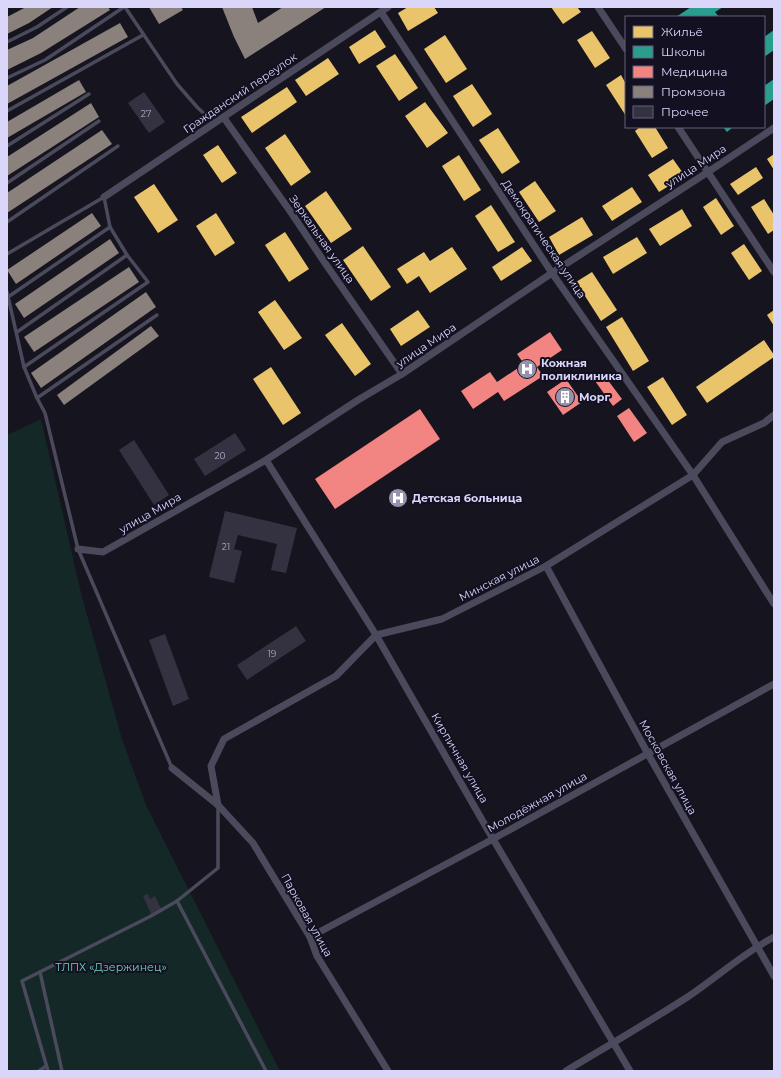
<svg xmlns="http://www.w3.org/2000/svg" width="781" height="1078" font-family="Montserrat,sans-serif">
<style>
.garden{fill:#142828}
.homes{fill:#e9c46a}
.schools{fill:#2a9d8f}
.health{fill:#f28482}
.industry{fill:#8a817c}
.building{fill:#343240}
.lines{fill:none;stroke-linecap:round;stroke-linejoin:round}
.lane{stroke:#4b4a5d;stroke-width:3.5}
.street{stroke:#4b4a5d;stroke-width:7}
.labels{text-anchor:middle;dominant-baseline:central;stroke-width:4;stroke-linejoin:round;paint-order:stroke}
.number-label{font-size:9px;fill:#b0adcc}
.street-label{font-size:11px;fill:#d9d6fa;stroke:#131121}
.poi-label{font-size:11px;font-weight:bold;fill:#d9d6fa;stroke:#131121;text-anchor:start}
.park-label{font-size:11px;fill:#6bd1b4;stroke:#131121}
</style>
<rect width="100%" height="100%" fill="#16141e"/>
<polygon class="garden" points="41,419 82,597 122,739 146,805 280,1071 7,1071 7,435"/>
<g class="homes">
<polygon points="408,7 434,7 438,13 408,31 398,13"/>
<polygon points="551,7 577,7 581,12 563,24"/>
<polygon points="375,30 386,47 359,64 349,47"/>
<polygon points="592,31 610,58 595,68 577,40"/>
<polygon points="445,35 467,69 446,83 424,49"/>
<polygon points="395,54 418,88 399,101 376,66"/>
<polygon points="328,58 339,74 306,96 295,80"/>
<polygon points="621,75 626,84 626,116 606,85"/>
<polygon points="472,84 492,114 473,127 453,96"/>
<polygon points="287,87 297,102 252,133 241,117"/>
<polygon points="425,102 448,133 427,148 405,116"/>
<polygon points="640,127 655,127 668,148 652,158 635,131"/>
<polygon points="498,128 520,162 502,174 479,140"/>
<polygon points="285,134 311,172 291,186 265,148"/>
<polygon points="218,145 237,173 222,183 203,155"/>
<polygon points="774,154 774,170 767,159"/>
<polygon points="459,155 481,190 464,201 442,166"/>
<polygon points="673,159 685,176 659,192 648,175"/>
<polygon points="756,167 763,178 738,195 730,184"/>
<polygon points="535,181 556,211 539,222 519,192"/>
<polygon points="154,184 178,220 158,233 134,197"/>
<polygon points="632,187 642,202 612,221 602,206"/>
<polygon points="326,191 352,229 331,243 305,206"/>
<polygon points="716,198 734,226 721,235 703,207"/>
<polygon points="764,199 774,215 774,230 768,234 751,207"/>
<polygon points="491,205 515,242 498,252 475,216"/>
<polygon points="682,209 692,226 660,246 649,229"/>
<polygon points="216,213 235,243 215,256 196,226"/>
<polygon points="582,217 593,235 559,255 549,237"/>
<polygon points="285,232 309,269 289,282 265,245"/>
<polygon points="637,237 647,253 613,274 603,257"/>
<polygon points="744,244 762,271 749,280 731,253"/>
<polygon points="363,246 391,287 371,301 343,260"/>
<polygon points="452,247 467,269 430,293 419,276 407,284 397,269 424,252 430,261"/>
<polygon points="522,247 532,261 501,281 492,267"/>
<polygon points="592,272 617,310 601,321 576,282"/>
<polygon points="275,300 302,338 284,350 258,312"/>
<polygon points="418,310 430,327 401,346 390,329"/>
<polygon points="774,310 774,326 767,315"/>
<polygon points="622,317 649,361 633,371 606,327"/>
<polygon points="342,323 371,364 355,376 325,335"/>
<polygon points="764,340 774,355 774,357 707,403 696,387"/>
<polygon points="271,367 301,413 283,425 253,379"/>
<polygon points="663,377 687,415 672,425 647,387"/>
</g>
<g class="schools">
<polygon points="691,7 723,7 715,12 719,17 676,17"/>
<polygon points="774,30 774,50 764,57 764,37"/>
<polygon points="774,79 774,99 764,106 764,86"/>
<polygon points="723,127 733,127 727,132"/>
</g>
<g class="health">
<polygon points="550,332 562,350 537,367 543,376 504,401 498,392 473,409 461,391 490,372 497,382 524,364 517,354"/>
<polygon points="604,375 622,399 613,406 595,381"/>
<polygon points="566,379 582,402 563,415 547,392"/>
<polygon points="629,408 647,433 634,442 617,416"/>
<polygon points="420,409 440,439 335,509 315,479"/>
</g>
<g class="industry">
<polygon points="26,7 53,7 29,23 7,34 7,17"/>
<polygon points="80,7 108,7 110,10 41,53 7,70 7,50 33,38"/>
<polygon points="149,7 181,7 183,10 159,24"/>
<polygon points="222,7 252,7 258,23 283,7 326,7 245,59 234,37"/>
<polygon points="120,23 128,37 7,104 7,86"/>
<polygon points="79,80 86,92 7,138 7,122"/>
<polygon points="91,103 99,117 7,176 7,157"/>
<polygon points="102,130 112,144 7,213 7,193"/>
<polygon points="92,213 101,226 16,284 7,270"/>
<polygon points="110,239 119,253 24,318 15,304"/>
<polygon points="129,267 139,282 34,352 24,337"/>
<polygon points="146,292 156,307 41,388 31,373"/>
<polygon points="151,326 159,336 64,405 57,395"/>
</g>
<g class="building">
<polygon points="144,92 165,122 149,133 128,103"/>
<polygon points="235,433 246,450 205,476 194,459"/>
<polygon points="134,440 169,495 154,505 119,450"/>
<polygon points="225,511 297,528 286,573 271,570 277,544 238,535 234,549 242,551 234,583 209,577"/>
<polygon points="296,626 306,641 247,680 237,665"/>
<polygon points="165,634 189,699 173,706 149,640"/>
<polygon points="148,894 150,899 155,896 161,909 151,914 143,896"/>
</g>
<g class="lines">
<g class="lane">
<polyline points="125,7 177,84 197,107 214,123"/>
<polyline points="7,42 37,27 67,7"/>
<polyline points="7,78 45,60 124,7"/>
<polyline points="7,111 143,35"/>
<polyline points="7,146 89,94"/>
<polyline points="7,183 99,121"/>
<polyline points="7,222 118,146"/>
<polyline points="7,254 104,197 110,227 127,255 148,282 24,367"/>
<polyline points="7,292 24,367 37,398 45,413 78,549 172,768"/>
<polyline points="8,297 110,227"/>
<polyline points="17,332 127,255"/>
<polyline points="37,398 157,315"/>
<polyline points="177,901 266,1071"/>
<polyline points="40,972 62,1071"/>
<polyline points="39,1071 46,1066"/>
<polyline points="48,1071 22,981 151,916 177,901 218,868 218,806"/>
</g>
<g class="street">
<polyline points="598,7 626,49"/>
<polyline points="381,12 552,273 693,475 774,604"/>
<polyline points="224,118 290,211 325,263 402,374"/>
<polyline points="678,127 774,272"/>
<polyline points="104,197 388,7"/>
<polyline points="266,460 376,635 493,839 630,1071"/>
<polyline points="78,549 103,552 266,460 358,400 402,374 552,273 708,172 774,128"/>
<polyline points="546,566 648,754 774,976"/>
<polyline points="172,768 218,805 253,843 310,937 317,956 388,1071"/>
<polyline points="218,805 211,766 224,739 336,676 376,635 442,619 546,566 693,475 722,442 764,423 774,415"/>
<polyline points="310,937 493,839 774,684"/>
<path d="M566 1071C606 1047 647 1023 686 998 716 978 742 954 774 937"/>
</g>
</g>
<defs>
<g id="hospital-disc" transform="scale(1)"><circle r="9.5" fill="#9592ad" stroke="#131121"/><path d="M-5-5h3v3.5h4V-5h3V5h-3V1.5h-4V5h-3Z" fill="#fff"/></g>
<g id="building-disc" transform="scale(1)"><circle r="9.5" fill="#9592ad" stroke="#131121"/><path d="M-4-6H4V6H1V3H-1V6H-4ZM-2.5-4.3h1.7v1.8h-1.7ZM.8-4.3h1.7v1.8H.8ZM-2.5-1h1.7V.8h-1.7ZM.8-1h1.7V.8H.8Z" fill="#fff"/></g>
</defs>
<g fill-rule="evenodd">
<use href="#hospital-disc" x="527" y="369"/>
<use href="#building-disc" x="565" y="397"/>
<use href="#hospital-disc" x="398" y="498"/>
</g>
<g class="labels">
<g class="number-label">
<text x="146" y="113">27</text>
<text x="220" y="455">20</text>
<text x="226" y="546">21</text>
<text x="272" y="653">19</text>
</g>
<g class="street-label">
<text transform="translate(240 93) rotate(-34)">Гражданский переулок</text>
<text transform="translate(696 166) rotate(-33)">улица Мира</text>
<text transform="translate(322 239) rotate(55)">Зеркальная улица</text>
<text transform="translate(544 239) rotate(56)">Демократическая улица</text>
<text transform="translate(426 345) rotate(-34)">улица Мира</text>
<text transform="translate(150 513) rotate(-30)">улица Мира</text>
<text transform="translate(499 578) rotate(-27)">Минская улица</text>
<text transform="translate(460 758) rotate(60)">Кирпичная улица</text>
<text transform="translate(668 767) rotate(61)">Московская улица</text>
<text transform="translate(537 802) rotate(-29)">Молодёжная улица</text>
<text transform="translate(307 915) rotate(61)">Парковая улица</text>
</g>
<g class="poi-label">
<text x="541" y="363">Кожная<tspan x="541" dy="13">поликлиника</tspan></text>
<text x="579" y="397">Морг</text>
<text x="412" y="498">Детская больница</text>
</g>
<g class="park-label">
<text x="111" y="967">ТЛПХ «Дзержинец»</text>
</g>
</g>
<rect width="781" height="1078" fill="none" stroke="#d9d6fa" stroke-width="16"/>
<rect x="625" y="16" width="140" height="112" fill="#131121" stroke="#626078"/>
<rect x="633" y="26" width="20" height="12" fill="#e9c46a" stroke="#626078"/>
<text x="661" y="36" font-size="12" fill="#d9d6fa">Жильё</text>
<rect x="633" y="46" width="20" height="12" fill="#2a9d8f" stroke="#626078"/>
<text x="661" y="56" font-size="12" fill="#d9d6fa">Школы</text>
<rect x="633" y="66" width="20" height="12" fill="#f28482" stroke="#626078"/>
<text x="661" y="76" font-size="12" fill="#d9d6fa">Медицина</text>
<rect x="633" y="86" width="20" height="12" fill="#8a817c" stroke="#626078"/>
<text x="661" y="96" font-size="12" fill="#d9d6fa">Промзона</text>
<rect x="633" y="106" width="20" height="12" fill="#343240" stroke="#626078"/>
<text x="661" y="116" font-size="12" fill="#d9d6fa">Прочее</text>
</svg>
